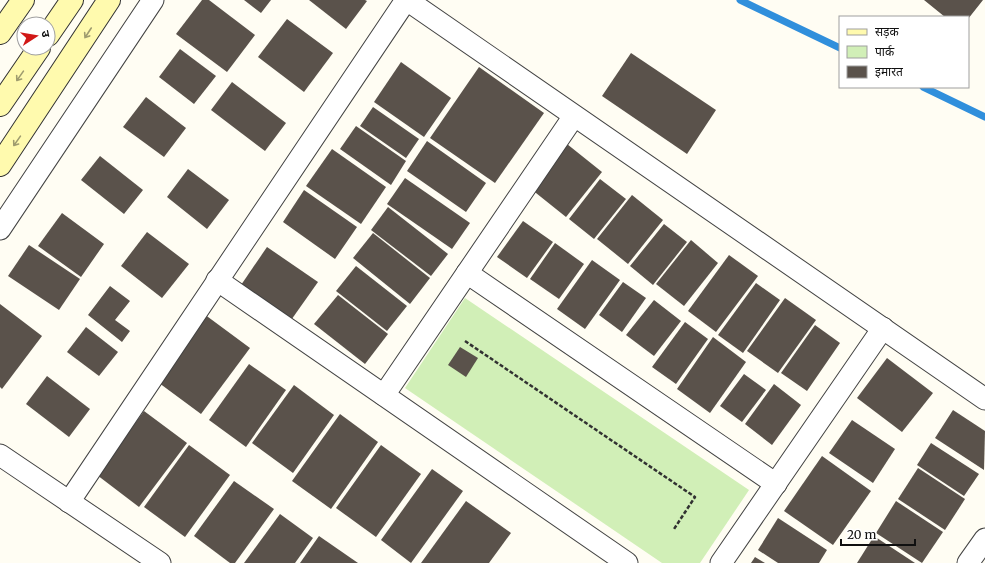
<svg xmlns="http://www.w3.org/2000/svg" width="985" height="563" font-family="Merriweather,'Noto Sans Devanagari',serif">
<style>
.green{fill:#d1efb7}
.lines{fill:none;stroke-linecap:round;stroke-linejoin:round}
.stream{stroke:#308fdc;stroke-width:7}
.building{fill:#5a524b}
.street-casing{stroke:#434343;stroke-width:23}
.secondary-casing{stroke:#323232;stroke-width:24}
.path{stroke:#323232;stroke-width:2.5;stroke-dasharray:4 2;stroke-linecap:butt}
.street{stroke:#fff;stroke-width:21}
.secondary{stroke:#fffaae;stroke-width:22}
.oneway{stroke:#9f9c6f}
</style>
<rect width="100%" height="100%" fill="#fffdf3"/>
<polygon class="green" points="465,298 749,490 700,563 662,563 405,388"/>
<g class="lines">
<g class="stream">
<polyline points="740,0 840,48"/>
<polyline points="923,87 985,117"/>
</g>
</g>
<g class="building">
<polygon points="202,0 209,0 255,35 227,72 176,34"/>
<polygon points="244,0 271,0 261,13"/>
<polygon points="309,0 365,0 367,1 346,29"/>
<polygon points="924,0 983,0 968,19 968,17 945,17"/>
<polygon points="287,19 333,53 304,92 258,57"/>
<polygon points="180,49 216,76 194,104 159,77"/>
<polygon points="631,53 716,110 687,154 602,96"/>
<polygon points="401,62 451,98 424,137 374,102"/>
<polygon points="479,67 544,113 495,183 430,138"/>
<polygon points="232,82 286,123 265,151 211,110"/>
<polygon points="146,97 186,128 164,157 123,127"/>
<polygon points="373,107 419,139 406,158 360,126"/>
<polygon points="356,126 406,161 391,185 340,149"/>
<polygon points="427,141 486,183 466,212 407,171"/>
<polygon points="567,144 602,172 566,217 531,189"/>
<polygon points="332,149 386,187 361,224 306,186"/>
<polygon points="100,156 143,190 124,214 81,180"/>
<polygon points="188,169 229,200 207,229 167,197"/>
<polygon points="405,178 470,223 452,249 387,204"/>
<polygon points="600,179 626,199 594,239 569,219"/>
<polygon points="304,190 357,227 335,259 283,222"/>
<polygon points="632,195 663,220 628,264 597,239"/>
<polygon points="388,207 448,254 431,276 371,230"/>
<polygon points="62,213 104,244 81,277 38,246"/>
<polygon points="523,221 553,242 527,278 497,257"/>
<polygon points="664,224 687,242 653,285 630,266"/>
<polygon points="147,232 189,264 162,298 121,266"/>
<polygon points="373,233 430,278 410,304 353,258"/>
<polygon points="691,240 718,263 684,306 656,284"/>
<polygon points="555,243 584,264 559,299 530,279"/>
<polygon points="29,245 80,279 59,310 8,276"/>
<polygon points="267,247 318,282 289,323 239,288"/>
<polygon points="729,255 758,276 716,332 688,311"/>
<polygon points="592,260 620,280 585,329 557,309"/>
<polygon points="356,266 407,306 387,331 336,291"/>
<polygon points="623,282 646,298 622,332 599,315"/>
<polygon points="756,283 780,300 743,353 718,335"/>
<polygon points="110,286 130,301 115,320 130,331 122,342 88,315"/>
<polygon points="338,295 388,334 365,364 314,324"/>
<polygon points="785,298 816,320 778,373 747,351"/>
<polygon points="654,300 681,321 654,356 626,335"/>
<polygon points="0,304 42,336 2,389 0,387"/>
<polygon points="204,314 250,348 201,414 155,380"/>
<polygon points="685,322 708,339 676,384 652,367"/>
<polygon points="815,325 840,343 807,391 781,373"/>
<polygon points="86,327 118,352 99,376 67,352"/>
<polygon points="713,337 746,362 710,413 677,389"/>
<polygon points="460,347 478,358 466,377 448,365"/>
<polygon points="887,358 933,393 902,432 857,398"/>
<polygon points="249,364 286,390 246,447 209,420"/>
<polygon points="744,374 766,390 742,422 720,406"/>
<polygon points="47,376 90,409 69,437 26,404"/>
<polygon points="774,384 801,405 772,445 745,424"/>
<polygon points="294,385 334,415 293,473 252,443"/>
<polygon points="953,410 985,431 984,470 935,438"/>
<polygon points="144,411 187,443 139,507 97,475"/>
<polygon points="340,414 378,442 331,509 292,481"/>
<polygon points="852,420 895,449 873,483 829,453"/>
<polygon points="931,443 979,474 964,496 917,465"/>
<polygon points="189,445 230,475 185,537 144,507"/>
<polygon points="381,445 421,474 376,537 336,508"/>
<polygon points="822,456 871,491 833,545 784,511"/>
<polygon points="918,468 965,499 945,530 898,499"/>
<polygon points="432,469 463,491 411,563 381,540"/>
<polygon points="234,481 274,509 235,563 230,563 194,536"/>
<polygon points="466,501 511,533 489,563 421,563"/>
<polygon points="896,501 943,532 922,563 876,533"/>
<polygon points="280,514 313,538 295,563 244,563"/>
<polygon points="778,518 827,550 819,563 778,563 758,550"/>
<polygon points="319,536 358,563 300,563"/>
<polygon points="874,536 915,563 857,563"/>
<polygon points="755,557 765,563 751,563"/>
</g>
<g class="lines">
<g class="street-casing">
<g id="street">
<polyline points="407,0 985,399"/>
<polyline points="0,229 153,0"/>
<polyline points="467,273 776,484"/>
<polyline points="217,280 627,563"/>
<polyline points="384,395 574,116"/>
<polyline points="0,455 160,563"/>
<polyline points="69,502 406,0"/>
<polyline points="721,563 883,328"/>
<polyline points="968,563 985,539"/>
</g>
</g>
<g class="secondary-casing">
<g id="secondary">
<polyline points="0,33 23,0"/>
<polyline points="48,35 72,0"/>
<polyline points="0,105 39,48"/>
<polyline points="0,165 109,0"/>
</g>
</g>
<polyline class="path" points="465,341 695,497 674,529"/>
<use href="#street" class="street"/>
<use href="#secondary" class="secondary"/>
</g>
<defs><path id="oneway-shaft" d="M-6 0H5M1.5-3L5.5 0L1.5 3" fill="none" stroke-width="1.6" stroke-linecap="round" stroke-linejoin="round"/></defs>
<g class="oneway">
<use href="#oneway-shaft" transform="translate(88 33) rotate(123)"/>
<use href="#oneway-shaft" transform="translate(20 76) rotate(125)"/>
<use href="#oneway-shaft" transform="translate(17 141) rotate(125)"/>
</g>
<rect x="839" y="16" width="130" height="72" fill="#ffffff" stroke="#9f9f9f"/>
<rect x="847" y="29" width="20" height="6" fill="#fffaae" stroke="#9f9f9f"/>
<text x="875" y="36" font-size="12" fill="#101010">सड़क</text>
<rect x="847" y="46" width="20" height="12" fill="#d1efb7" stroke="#9f9f9f"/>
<text x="875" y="56" font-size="12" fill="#101010">पार्क</text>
<rect x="847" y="66" width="20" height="12" fill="#5a524b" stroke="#9f9f9f"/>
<text x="875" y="76" font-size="12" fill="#101010">इमारत</text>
<g transform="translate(36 36) rotate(78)"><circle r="19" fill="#ffffff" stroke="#9f9f9f"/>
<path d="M0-3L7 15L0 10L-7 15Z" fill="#d11817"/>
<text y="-6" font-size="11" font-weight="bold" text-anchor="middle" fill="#101010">उ</text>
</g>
<path d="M841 539v6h74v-6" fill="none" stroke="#101010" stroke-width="2"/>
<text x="847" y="539" font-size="12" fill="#101010" stroke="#ffffff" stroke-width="3" paint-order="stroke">20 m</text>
</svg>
